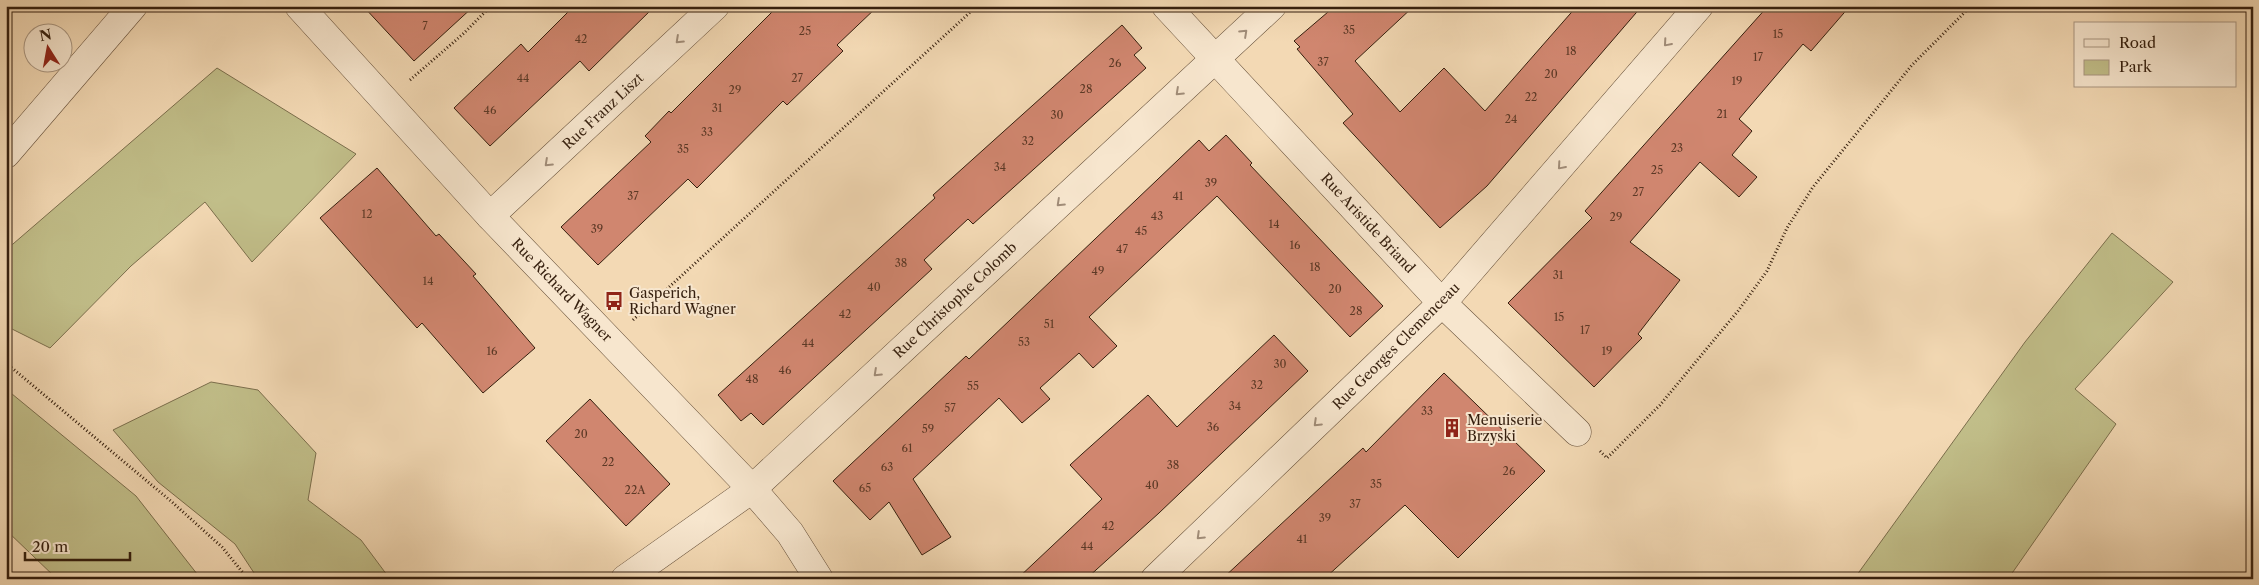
<svg xmlns="http://www.w3.org/2000/svg" width="2259" height="585" font-family="'Libre Caslon Text',serif">
<style>
.green{fill:#c1be89;stroke:#7b6e4c}
.building{fill:#d0866f;stroke:#351f0e}
.lines{fill:none;stroke-linecap:round;stroke-linejoin:round}
.minor-casing{stroke:#644e38;stroke-width:29}
.path{stroke:#351f0e;stroke-width:3;stroke-dasharray:1 2.5;stroke-linecap:butt}
.minor{stroke:#f7e6ce;stroke-width:28}
.oneway{stroke:#a08c78}
.labels{text-anchor:middle;dominant-baseline:central;stroke-width:4;stroke-linejoin:round;paint-order:stroke}
.number-label{font-size:11px;fill:#5c3926}
.street-label{font-size:14px;fill:#351f0e;stroke:#f7e6ce}
.poi-label{font-size:14px;fill:#351f0e;stroke:#f7e6ce;text-anchor:start}
</style>
<rect width="100%" height="100%" fill="#f3d9b4"/>
<filter id="stains"><feTurbulence type="fractalNoise" baseFrequency=".004" numOctaves="4"/><feColorMatrix values="0 0 0 0 .2 0 0 0 0 .09 0 0 0 0 .02 0 0 0 .5 -.17"/></filter>
<radialGradient id="worn" r=".72"><stop offset=".6" stop-color="#630" stop-opacity="0"/><stop offset="1" stop-color="#630" stop-opacity=".3"/></radialGradient>
<g class="green">
<polygon points="217,68 356,154 252,262 205,202 131,266 50,348 6,326 6,250"/>
<polygon points="2112,233 2173,282 2075,389 2116,424 2008,579 1854,579 2025,342"/>
<polygon points="211,382 258,390 316,453 308,500 361,540 390,579 258,579 235,544 158,482 113,430"/>
<polygon points="6,389 136,496 201,579 57,579 6,530"/>
</g>
<g class="building">
<polygon points="363,6 474,6 414,61"/>
<polygon points="574,6 655,6 589,71 580,61 490,146 454,108 521,44 528,52"/>
<polygon points="778,6 878,6 837,45 843,51 787,105 783,101 697,188 688,179 598,265 561,227 651,142 645,136 669,111 671,113"/>
<polygon points="1335,6 1414,6 1355,61 1400,112 1444,68 1485,111 1577,6 1642,6 1487,186 1440,228 1343,123 1353,114 1297,49 1300,47 1294,41"/>
<polygon points="1768,6 1850,6 1811,51 1803,44 1739,119 1752,131 1732,155 1757,177 1739,197 1700,162 1630,242 1680,280 1638,334 1642,338 1594,387 1508,303 1592,218 1585,211"/>
<polygon points="1122,25 1142,48 1134,55 1146,68 973,224 968,219 924,260 932,269 763,425 751,413 741,421 718,395 935,198 933,195"/>
<polygon points="1226,135 1252,163 1250,165 1383,306 1350,337 1217,196 1089,317 1117,346 1093,368 1079,353 1040,388 1050,399 1022,423 999,398 913,479 951,537 922,555 889,502 870,520 833,481 966,356 969,359 1199,140 1209,151"/>
<polygon points="377,168 436,236 439,234 476,274 473,276 535,348 483,393 422,323 417,328 320,218"/>
<polygon points="1274,335 1308,371 1159,513 1086,579 1017,579 1102,499 1070,465 1082,454 1148,395 1177,427"/>
<polygon points="1444,373 1545,471 1458,558 1405,505 1324,579 1222,579 1363,448 1366,452"/>
<polygon points="590,399 670,484 626,526 546,441"/>
</g>
<g class="lines">
<g class="minor-casing">
<g id="minor">
<polyline points="299,6 490,216 752,489 790,533 819,579"/>
<polyline points="1166,6 1442,303 1577,432"/>
<polyline points="6,154 133,6"/>
<polyline points="490,216 715,6"/>
<polyline points="625,579 752,489 1272,6"/>
<polyline points="1155,579 1442,303 1699,6"/>
</g>
</g>
<g class="path">
<polyline points="410,80 463,34 491,6"/>
<polyline points="633,320 977,6"/>
<polyline points="6,363 172,502 222,547 248,579"/>
<polyline points="1600,451 1607,458 1660,405 1738,311 1767,271 1787,228 1813,187 1912,65 1971,6"/>
</g>
<use href="#minor" class="minor"/>
</g>
<defs><path id="oneway-chevron" d="M-2-3.5L2.5 0L-2 3.5" fill="none" stroke-width="1.6" stroke-linecap="round" stroke-linejoin="round" transform="scale(1.25)"/></defs>
<g class="oneway">
<use href="#oneway-chevron" transform="translate(1244 33) rotate(-43)"/>
<use href="#oneway-chevron" transform="translate(679 40) rotate(137)"/>
<use href="#oneway-chevron" transform="translate(1667 43) rotate(131)"/>
<use href="#oneway-chevron" transform="translate(1179 92) rotate(137)"/>
<use href="#oneway-chevron" transform="translate(548 163) rotate(137)"/>
<use href="#oneway-chevron" transform="translate(1561 166) rotate(131)"/>
<use href="#oneway-chevron" transform="translate(1060 203) rotate(137)"/>
<use href="#oneway-chevron" transform="translate(877 373) rotate(137)"/>
<use href="#oneway-chevron" transform="translate(1317 423) rotate(136)"/>
<use href="#oneway-chevron" transform="translate(1200 536) rotate(136)"/>
</g>
<defs>
<g id="bus-bare" transform="scale(1.5)"><path d="M-5-6H5V4H4V6H2V4H-2V6H-4V4H-5ZM-3.5-4V0h7V-4ZM-3.5 1.2v1.5H-2V1.2ZM2 1.2v1.5H3.5V1.2Z" fill="#8f2418" stroke="#f7e6ce" stroke-width="2.5" paint-order="stroke"/></g>
<g id="building-bare" transform="scale(1.5)"><path d="M-4-6H4V6H1V3H-1V6H-4ZM-2.5-4.3h1.7v1.8h-1.7ZM.8-4.3h1.7v1.8H.8ZM-2.5-1h1.7V.8h-1.7ZM.8-1h1.7V.8H.8Z" fill="#8f2418" stroke="#f7e6ce" stroke-width="2.5" paint-order="stroke"/></g>
</defs>
<g fill-rule="evenodd">
<use href="#bus-bare" x="614" y="301"/>
<use href="#building-bare" x="1452" y="428"/>
</g>
<g class="labels">
<g class="number-label">
<text x="425" y="26">7</text>
<text x="1349" y="30">35</text>
<text x="805" y="31">25</text>
<text x="1778" y="34">15</text>
<text x="581" y="39">42</text>
<text x="1571" y="51">18</text>
<text x="1758" y="57">17</text>
<text x="1323" y="62">37</text>
<text x="1115" y="63">26</text>
<text x="1551" y="74">20</text>
<text x="523" y="78">44</text>
<text x="797" y="78">27</text>
<text x="1737" y="81">19</text>
<text x="1086" y="89">28</text>
<text x="735" y="90">29</text>
<text x="1531" y="97">22</text>
<text x="717" y="108">31</text>
<text x="490" y="110">46</text>
<text x="1722" y="114">21</text>
<text x="1057" y="115">30</text>
<text x="1511" y="119">24</text>
<text x="707" y="132">33</text>
<text x="1028" y="141">32</text>
<text x="1677" y="148">23</text>
<text x="683" y="149">35</text>
<text x="1000" y="167">34</text>
<text x="1657" y="170">25</text>
<text x="1211" y="183">39</text>
<text x="1638" y="192">27</text>
<text x="633" y="196">37</text>
<text x="1178" y="196">41</text>
<text x="367" y="214">12</text>
<text x="1157" y="216">43</text>
<text x="1616" y="217">29</text>
<text x="1274" y="224">14</text>
<text x="597" y="229">39</text>
<text x="1141" y="231">45</text>
<text x="1295" y="245">16</text>
<text x="1122" y="249">47</text>
<text x="901" y="263">38</text>
<text x="1315" y="267">18</text>
<text x="1098" y="271">49</text>
<text x="1558" y="275">31</text>
<text x="428" y="281">14</text>
<text x="874" y="287">40</text>
<text x="1335" y="289">20</text>
<text x="1356" y="311">28</text>
<text x="845" y="314">42</text>
<text x="1559" y="317">15</text>
<text x="1049" y="324">51</text>
<text x="1585" y="330">17</text>
<text x="1024" y="342">53</text>
<text x="808" y="343">44</text>
<text x="492" y="351">16</text>
<text x="1607" y="351">19</text>
<text x="1280" y="364">30</text>
<text x="785" y="370">46</text>
<text x="752" y="379">48</text>
<text x="1257" y="385">32</text>
<text x="973" y="386">55</text>
<text x="1235" y="406">34</text>
<text x="950" y="408">57</text>
<text x="1427" y="411">33</text>
<text x="1213" y="427">36</text>
<text x="928" y="429">59</text>
<text x="581" y="434">20</text>
<text x="907" y="448">61</text>
<text x="608" y="462">22</text>
<text x="1173" y="465">38</text>
<text x="887" y="467">63</text>
<text x="1509" y="471">26</text>
<text x="1376" y="484">35</text>
<text x="1152" y="485">40</text>
<text x="865" y="488">65</text>
<text x="635" y="490">22A</text>
<text x="1355" y="504">37</text>
<text x="1325" y="518">39</text>
<text x="1108" y="526">42</text>
<text x="1302" y="539">41</text>
<text x="1087" y="546">44</text>
</g>
<g class="street-label">
<text transform="translate(603 111) rotate(-43)">Rue Franz Liszt</text>
<text transform="translate(1368 223) rotate(47)">Rue Aristide Briand</text>
<text transform="translate(562 290) rotate(46)">Rue Richard Wagner</text>
<text transform="translate(955 300) rotate(-43)">Rue Christophe Colomb</text>
<text transform="translate(1396 346) rotate(-45)">Rue Georges Clemenceau</text>
</g>
<g class="poi-label">
<text x="629" y="293">Gasperich,<tspan x="629" dy="16">Richard Wagner</tspan></text>
<text x="1467" y="420">Menuiserie<tspan x="1467" dy="16">Brzyski</tspan></text>
</g>
</g>
<rect width="2259" height="585" fill="none" stroke="#f3d9b4" stroke-width="25"/>
<rect x="8" y="8" width="2244" height="570" fill="none" stroke="#351f0e" stroke-width="2.5"/>
<rect x="12" y="12" width="2234" height="560" fill="none" stroke="#351f0e"/>
<rect x="2074" y="22" width="162" height="65" fill="#f7e6ce" stroke="#a99681"/>
<rect x="2084" y="39" width="25" height="8" fill="#f7e6ce" stroke="#a99681"/>
<text x="2119" y="48" font-size="15" fill="#351f0e">Road</text>
<rect x="2084" y="60" width="25" height="15" fill="#c1be89" stroke="#a99681"/>
<text x="2119" y="72" font-size="15" fill="#351f0e">Park</text>
<g transform="translate(48 48) rotate(349)"><circle r="24" fill="#f7e6ce" stroke="#a99681"/>
<path d="M0-4L9 19L0 12L-9 19Z" fill="#8f2418"/>
<text y="-8" font-size="14" font-weight="bold" text-anchor="middle" fill="#351f0e">N</text>
</g>
<path d="M25 552v8h105v-8" fill="none" stroke="#351f0e" stroke-width="2.5"/>
<text x="32" y="552" font-size="15" fill="#351f0e" stroke="#f7e6ce" stroke-width="4" paint-order="stroke">20 m</text>
<rect width="100%" height="100%" filter="url(#stains)"/>
<rect width="100%" height="100%" fill="url(#worn)"/>
</svg>
